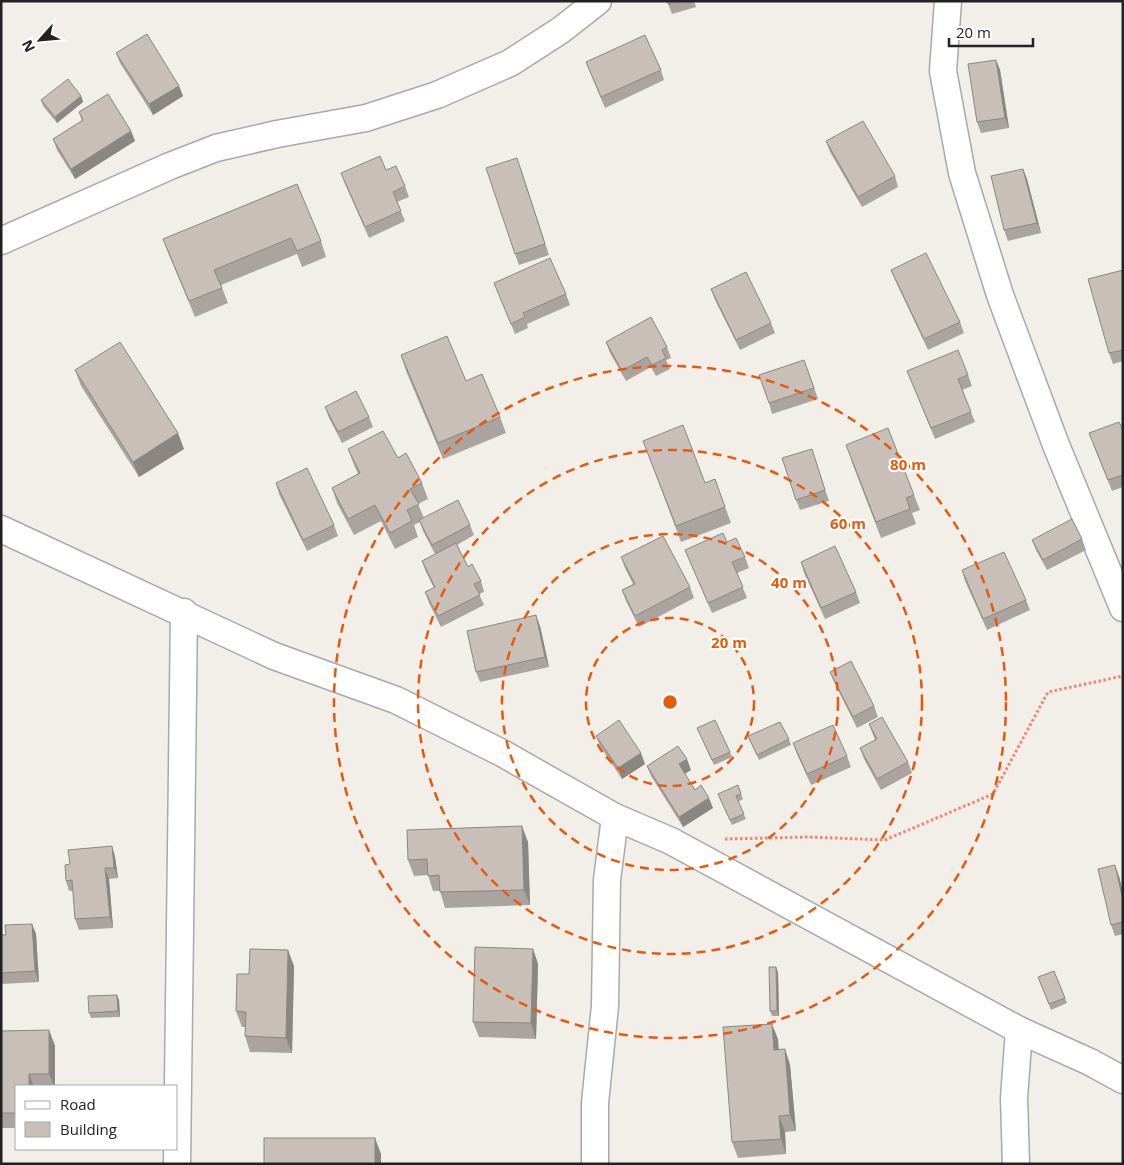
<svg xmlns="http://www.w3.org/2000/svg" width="1124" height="1165" font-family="'Open Sans',sans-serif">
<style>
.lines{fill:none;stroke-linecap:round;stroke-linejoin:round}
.minor-casing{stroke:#a9a9a9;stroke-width:29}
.path{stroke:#fa8072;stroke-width:3;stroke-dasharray:2.5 2.5;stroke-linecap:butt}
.minor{stroke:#fff;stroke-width:26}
.wall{fill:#aba49e}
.shaded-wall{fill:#8b8681}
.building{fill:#c7bfb8;stroke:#8b8681}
.ring{fill:none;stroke:#e8590c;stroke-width:2.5;stroke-dasharray:9 6}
.centre{fill:#e8590c;stroke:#fff;stroke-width:2.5}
.ring-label{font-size:15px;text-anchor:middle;font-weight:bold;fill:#e8590c;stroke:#fff;stroke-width:4.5;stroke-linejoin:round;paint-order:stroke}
</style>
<rect width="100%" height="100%" fill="#f2efe9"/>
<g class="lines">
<g class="minor-casing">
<g id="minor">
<polyline points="948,1 943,71 962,173 1000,295 1056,445 1123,608"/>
<polyline points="1,241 170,166 216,148 277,134 366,118 437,95 510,63 561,30 598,1"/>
<polyline points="1,529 274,656 396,700 500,752 615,817"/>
<polyline points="177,1164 184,612"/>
<polyline points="595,1164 595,1103 605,1006 607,880 615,817 671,841 1019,1030 1090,1062 1123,1080"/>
<polyline points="1016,1164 1014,1098 1019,1030"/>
</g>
</g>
<polyline class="path" points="725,839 809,837 885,840 993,794 1048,692 1123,676"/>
<use href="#minor" class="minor"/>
</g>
<g class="wall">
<polygon points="667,1 694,1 696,7 672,14"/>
<polygon points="116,53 179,86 183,96 153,115 120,63"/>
<polygon points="996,60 1000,70 1009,128 981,133 977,122"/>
<polygon points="586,62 661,70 664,80 605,108 590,72"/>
<polygon points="81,96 83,102 57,123 43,106 41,100"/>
<polygon points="79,112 131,131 135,141 75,179 57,150 53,139 82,121"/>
<polygon points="826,141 895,176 898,187 862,207 830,152"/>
<polygon points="521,169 549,255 519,265 515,254"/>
<polygon points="1023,169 1027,179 1041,233 1008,241 1004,230"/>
<polygon points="386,170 405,186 409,197 397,202 405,221 369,238 345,184 341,173"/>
<polygon points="297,184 321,241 326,257 302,267 297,254 221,285 228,303 195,317 169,255 163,239"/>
<polygon points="891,270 960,322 964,333 928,350 895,280"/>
<polygon points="1123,270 1123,361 1113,364 1109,353"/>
<polygon points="494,283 566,294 570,305 527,324 528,328 515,334"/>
<polygon points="711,289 771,323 775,333 740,350 715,300"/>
<polygon points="606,342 667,347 671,358 666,360 670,369 656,376 651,367 626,381 610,353"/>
<polygon points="401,355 466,381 500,417 506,433 443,459 406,371"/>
<polygon points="75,370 184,449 139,477 81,386"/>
<polygon points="808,370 818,399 772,414 769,403"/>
<polygon points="907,371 968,375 972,386 962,390 975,422 935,439"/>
<polygon points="325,407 369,417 373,427 342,443 329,418"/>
<polygon points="1123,430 1123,487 1112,491 1093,444"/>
<polygon points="643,441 705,483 715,479 731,523 681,542"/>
<polygon points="348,449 398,458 422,483 428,499 418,504 424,518 470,525 474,535 457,545 468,567 481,581 484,592 479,594 484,605 441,627 429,603 425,592 434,588 426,572 422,561 435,554 423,531 420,522 414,525 418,537 395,549 381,521 354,535 337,503 332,488 358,474 354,465"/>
<polygon points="815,459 829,501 800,510 796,500"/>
<polygon points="851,460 914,495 920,510 912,513 916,524 881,538"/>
<polygon points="276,483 334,525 338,536 307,551 279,494"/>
<polygon points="1082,539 1086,550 1047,570 1036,550 1032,540"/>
<polygon points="727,542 745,557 749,568 737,573 747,598 712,613 685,550"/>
<polygon points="621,557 690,587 694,598 639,627 626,601 622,590 633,584 625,568"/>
<polygon points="801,562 856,592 860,603 825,619 804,573"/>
<polygon points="962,570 1026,600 1030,610 987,630 965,581"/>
<polygon points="540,626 549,667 480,682 476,672"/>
<polygon points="830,672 874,706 878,717 857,728 834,682"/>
<polygon points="869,724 908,762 912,773 881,790 864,759 860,748 875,740"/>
<polygon points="697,728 730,752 732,757 714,765"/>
<polygon points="596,736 645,764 622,779 600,746"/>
<polygon points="748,736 789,739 791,745 759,760"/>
<polygon points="793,743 847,756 851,767 811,785 797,754"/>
<polygon points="647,766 691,770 685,774 695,790 713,808 683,827 651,776"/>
<polygon points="718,794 741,794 743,799 738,802 746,819 732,825"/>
<polygon points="528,842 530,905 445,908 440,891 433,891 428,875 414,876 408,860"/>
<polygon points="112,846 115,857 118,878 109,879 113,928 79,930 75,919 73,891 69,891 66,881 70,864"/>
<polygon points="1119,876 1123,893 1123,934 1115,936 1111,925"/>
<polygon points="32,924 36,934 39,982 1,984 1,935 6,935"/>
<polygon points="533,949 538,964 536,1039 479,1037 473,1022"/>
<polygon points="294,966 292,1053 250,1052 245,1036 245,1027 242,1027 236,1011"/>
<polygon points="1054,971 1067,1003 1051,1010 1038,977"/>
<polygon points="778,972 779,1016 772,1016 770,1011"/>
<polygon points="117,995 119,1000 120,1017 91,1018 89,1013"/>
<polygon points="49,1030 55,1046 55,1086 16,1086 16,1128 1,1128 1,1031"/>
<polygon points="778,1039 778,1050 785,1049 790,1065 796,1131 785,1132 786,1154 738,1158 732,1142"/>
</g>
<g class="shaded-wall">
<polygon points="996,60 1000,70 1009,128 1005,118"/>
<polygon points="179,86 183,96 153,115 149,104"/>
<polygon points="81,96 83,102 57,123 55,117"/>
<polygon points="131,131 135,141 75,179 71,169"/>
<polygon points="1023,169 1027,179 1041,233 1037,223"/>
<polygon points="178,433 184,449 139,477 133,462"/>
<polygon points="536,615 540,626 549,667 545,657"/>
<polygon points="641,753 645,764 622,779 618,768"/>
<polygon points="687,759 691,770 683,775 679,764"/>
<polygon points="709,798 713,808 683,827 679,817"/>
<polygon points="522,826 528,842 530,905 524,890"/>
<polygon points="112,846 115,857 118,878 114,868"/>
<polygon points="1115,865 1119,876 1123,893 1123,897"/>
<polygon points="105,868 109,879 113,928 110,917"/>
<polygon points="32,924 36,934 39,982 35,971"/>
<polygon points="533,949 538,964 536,1039 531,1023"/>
<polygon points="288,950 294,966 292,1053 286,1038"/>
<polygon points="776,967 778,972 779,1016 777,1011"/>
<polygon points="117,995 119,1000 120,1017 118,1011"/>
<polygon points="772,1024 778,1039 780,1066 774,1050"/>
<polygon points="49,1030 55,1046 55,1086 54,1086 49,1074"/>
<polygon points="785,1049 790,1065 796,1131 790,1115"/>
<polygon points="29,1074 34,1086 29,1086"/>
<polygon points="779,1116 785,1132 786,1154 781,1139"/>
<polygon points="375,1138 381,1154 381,1164 375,1164"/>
</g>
<g class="building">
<polygon points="667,1 677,1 668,4"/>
<polygon points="147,34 179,86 149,104 116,53"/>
<polygon points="645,35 661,70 601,97 586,62"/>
<polygon points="996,60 1005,118 977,122 968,64"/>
<polygon points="68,79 81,96 55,117 41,100"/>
<polygon points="108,94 131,131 71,169 53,139 83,120 79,112"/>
<polygon points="863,121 895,176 858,197 826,141"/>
<polygon points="380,156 386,170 396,166 405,186 393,192 401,211 365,227 341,173"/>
<polygon points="517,158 545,244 515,254 486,168"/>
<polygon points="1023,169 1037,223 1004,230 991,176"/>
<polygon points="297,184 321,241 297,251 291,238 214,270 222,288 189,301 163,239"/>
<polygon points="926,253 960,322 924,339 891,270"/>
<polygon points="550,258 566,294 523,313 525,317 511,324 494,283"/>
<polygon points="1123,270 1123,350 1109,353 1088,279"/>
<polygon points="746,272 771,323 736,340 711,289"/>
<polygon points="651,317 667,347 662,350 666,358 652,365 647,357 622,371 606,342"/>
<polygon points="447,336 466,381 482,374 500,417 438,443 401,355"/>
<polygon points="120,342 178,433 133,462 75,370"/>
<polygon points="958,350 968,375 958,379 971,412 931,428 907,371"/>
<polygon points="804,360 814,388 769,403 759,375"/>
<polygon points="356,391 369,417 338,432 325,407"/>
<polygon points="1119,422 1123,430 1123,475 1108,480 1089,433"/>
<polygon points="683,425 705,483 715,479 725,507 676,526 643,441"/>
<polygon points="888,428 914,495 906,498 910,509 876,522 846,445"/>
<polygon points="383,431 398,458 406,453 422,483 410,489 419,504 407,510 412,521 390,533 375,505 348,519 332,488 360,473 348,449"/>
<polygon points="812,449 825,490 796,500 782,458"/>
<polygon points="307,468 334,525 303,540 276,483"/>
<polygon points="458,500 470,525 432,545 419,520"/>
<polygon points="1072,519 1082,539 1043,560 1032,540"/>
<polygon points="723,533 727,542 736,538 745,557 732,562 743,587 708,603 685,550"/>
<polygon points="663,536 690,587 635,616 622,590 635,584 621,557"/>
<polygon points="456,543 468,567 472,564 481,581 474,584 480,595 438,616 425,592 435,587 422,561"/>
<polygon points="835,546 856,592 821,608 801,562"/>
<polygon points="1004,552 1026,600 983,619 962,570"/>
<polygon points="536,615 545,657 476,672 467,631"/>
<polygon points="851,661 874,706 853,717 830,672"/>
<polygon points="882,717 908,762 877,779 860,748 877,739 869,724"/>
<polygon points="619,720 641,753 618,768 596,736"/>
<polygon points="715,720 730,752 712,760 697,728"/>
<polygon points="780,722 789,739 757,755 748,736"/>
<polygon points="833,725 847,756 807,774 793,743"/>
<polygon points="678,746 687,759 679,764 695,790 701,785 709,798 679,817 647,766"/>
<polygon points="738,785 741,794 736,796 744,814 730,820 718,794"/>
<polygon points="522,826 524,890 440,892 439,875 428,876 427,859 408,860 407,830"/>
<polygon points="112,846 114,868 105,868 110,917 75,919 72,880 66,881 65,865 70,864 68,850"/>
<polygon points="1115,865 1122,896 1123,896 1123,922 1111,925 1098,869"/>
<polygon points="32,924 35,971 1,973 1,935 6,935 5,925"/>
<polygon points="475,947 533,949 531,1023 473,1022"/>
<polygon points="250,949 288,950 286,1038 245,1036 246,1012 236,1011 237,974 249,974"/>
<polygon points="769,967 776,967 777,1011 770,1011"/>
<polygon points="1054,971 1065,998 1049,1004 1038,977"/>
<polygon points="117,995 118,1011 89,1013 88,996"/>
<polygon points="772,1024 774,1050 785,1049 790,1115 779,1116 781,1139 732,1142 723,1027"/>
<polygon points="49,1030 49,1074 29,1074 29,1086 16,1086 16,1113 1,1113 1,1031"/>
<rect x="264" y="1138" width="111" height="26"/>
</g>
<g class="ring">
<circle cx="670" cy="702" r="84"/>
<circle cx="670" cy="702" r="168"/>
<circle cx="670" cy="702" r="252"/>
<circle cx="670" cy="702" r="336"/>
</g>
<circle cx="670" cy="702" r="8" class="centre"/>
<g class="ring-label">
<text x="908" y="470">80 m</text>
<text x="848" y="529">60 m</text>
<text x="789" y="588">40 m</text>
<text x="729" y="648">20 m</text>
</g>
<rect width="1124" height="1165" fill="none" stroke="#222222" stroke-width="5"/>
<rect x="15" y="1085" width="162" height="65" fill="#ffffff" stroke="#a7a7a7"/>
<rect x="25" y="1101" width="25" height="8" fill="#ffffff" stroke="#a7a7a7"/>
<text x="60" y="1110" font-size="15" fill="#222222">Road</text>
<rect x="25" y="1122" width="25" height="15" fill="#c7bfb8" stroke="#a7a7a7"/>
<text x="60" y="1135" font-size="15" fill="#222222">Building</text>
<g transform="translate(40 40) rotate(243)" stroke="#ffffff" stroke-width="4" paint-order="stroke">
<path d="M0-4L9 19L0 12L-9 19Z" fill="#222222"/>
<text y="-8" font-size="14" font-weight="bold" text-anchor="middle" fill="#222222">N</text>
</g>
<path d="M949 38v8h84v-8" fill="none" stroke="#222222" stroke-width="2.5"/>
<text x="956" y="38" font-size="15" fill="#222222" stroke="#ffffff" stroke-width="4" paint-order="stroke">20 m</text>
</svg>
